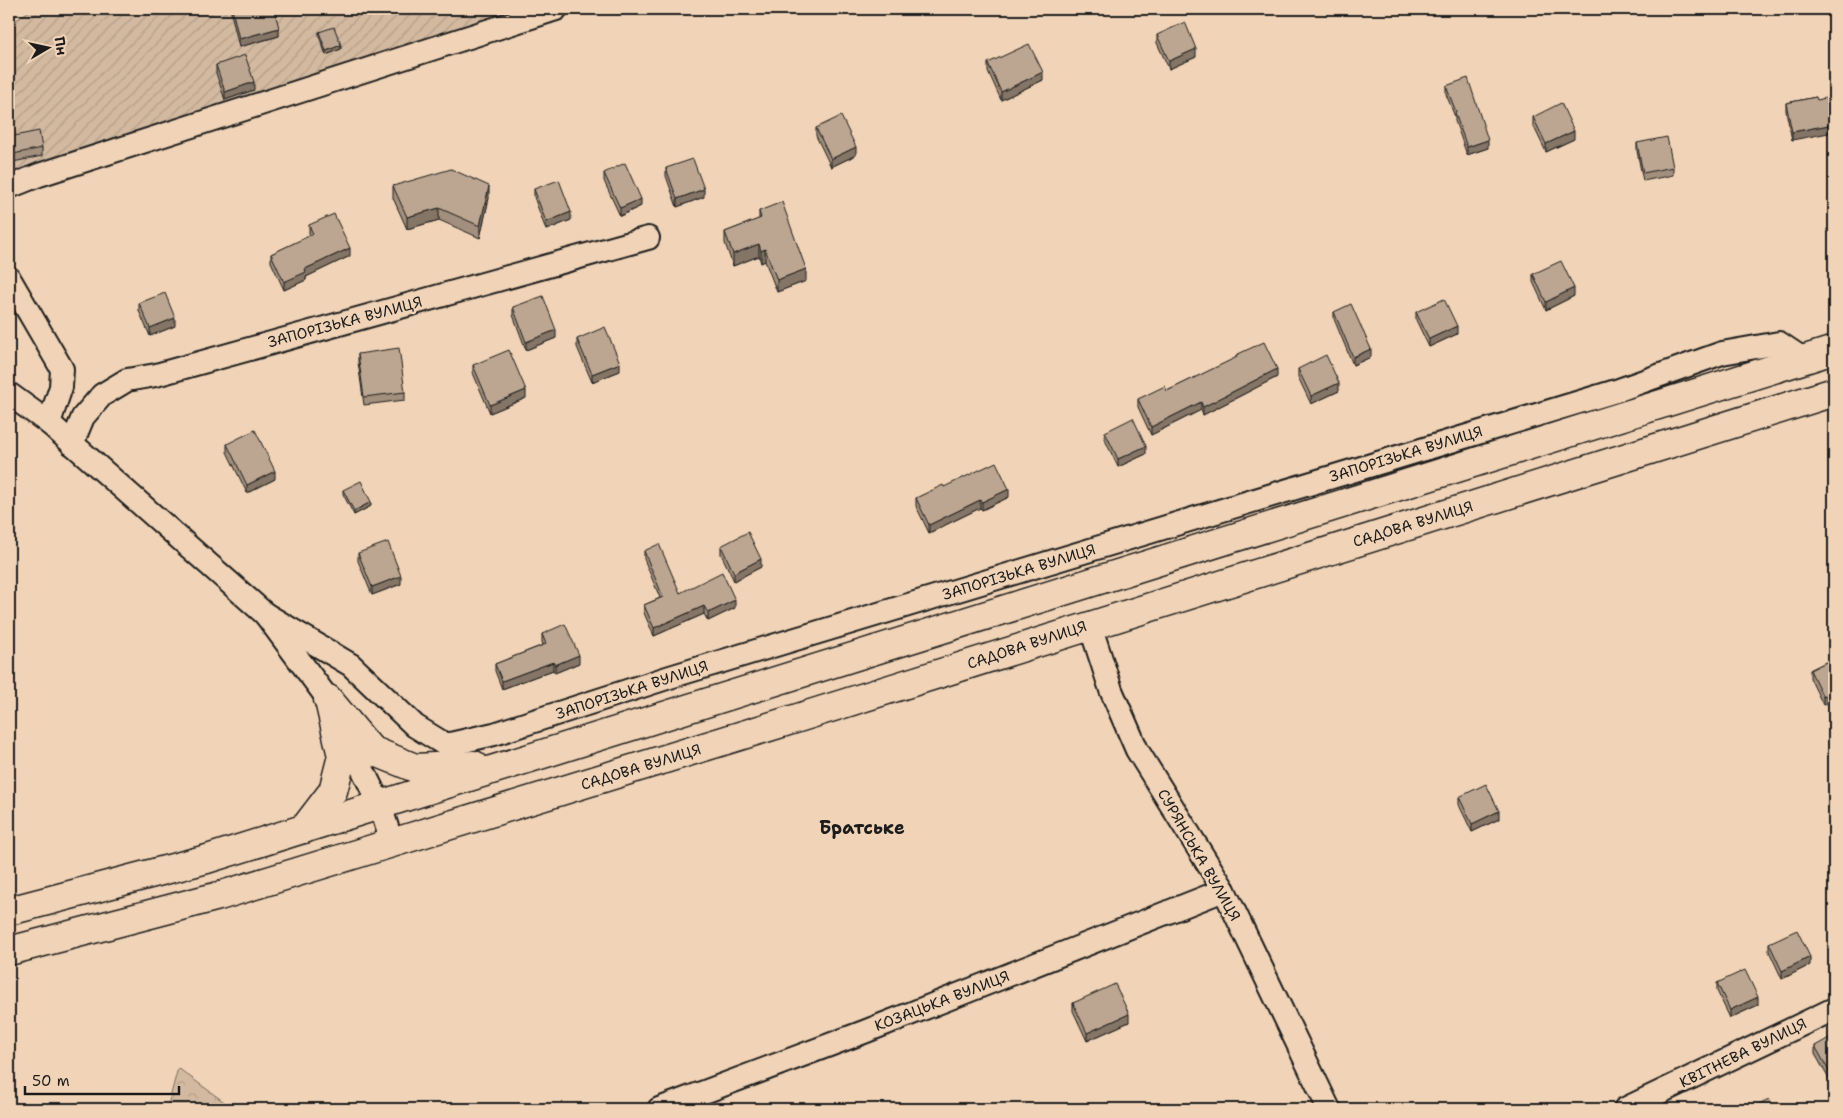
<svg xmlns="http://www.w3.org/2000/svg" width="1843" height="1118" font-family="'Shantell Sans',sans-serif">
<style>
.forest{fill:url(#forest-crowns);stroke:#776a5e}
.garden{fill:url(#garden-furrows);stroke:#776a5e}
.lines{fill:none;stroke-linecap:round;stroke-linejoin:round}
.minor-casing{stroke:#1c1c1c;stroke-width:26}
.major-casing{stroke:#1c1c1c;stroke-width:31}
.minor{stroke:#f1d4b7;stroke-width:22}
.major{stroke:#f1d4b7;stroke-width:28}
.wall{fill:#a28f7d;stroke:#1c1c1c}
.shaded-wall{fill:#847466;stroke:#1c1c1c}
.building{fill:#bca691;stroke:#1c1c1c}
.labels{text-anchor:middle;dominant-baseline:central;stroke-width:5;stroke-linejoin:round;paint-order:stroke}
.street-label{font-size:15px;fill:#1c1c1c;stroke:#f1d4b7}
.quarter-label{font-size:18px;font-weight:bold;fill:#1c1c1c;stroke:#f1d4b7}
</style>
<defs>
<pattern id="forest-crowns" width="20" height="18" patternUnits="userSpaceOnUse" patternTransform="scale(1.25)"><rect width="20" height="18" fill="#d2b9a0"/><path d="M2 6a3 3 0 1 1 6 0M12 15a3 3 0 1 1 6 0" fill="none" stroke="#b49e89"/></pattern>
<pattern id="garden-furrows" width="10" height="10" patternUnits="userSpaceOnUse" patternTransform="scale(1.25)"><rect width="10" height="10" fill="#d2b9a0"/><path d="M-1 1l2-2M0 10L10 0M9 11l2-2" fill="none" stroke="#b49e89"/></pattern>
</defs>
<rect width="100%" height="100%" fill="#f1d4b7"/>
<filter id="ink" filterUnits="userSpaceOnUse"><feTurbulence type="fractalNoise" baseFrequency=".02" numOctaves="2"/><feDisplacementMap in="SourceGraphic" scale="10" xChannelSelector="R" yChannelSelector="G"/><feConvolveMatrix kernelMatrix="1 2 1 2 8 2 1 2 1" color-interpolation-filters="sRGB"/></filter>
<g filter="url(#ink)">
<polygon class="forest" points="178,1068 227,1104 229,1109 167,1109"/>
<polygon class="garden" points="32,9 538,9 9,179 9,25"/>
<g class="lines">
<g class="minor-casing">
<g id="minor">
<polyline points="9,187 39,175 556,9"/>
<polyline points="9,278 62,369 61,387 49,423"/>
<polyline points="9,394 49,423 265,614 328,699 380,805 392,843"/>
<polyline points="72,444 83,417 102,395 127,380 156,375 648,238"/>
<polyline points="265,614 351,665 415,726 446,745 494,734 670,677 1616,391 1722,353 1779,343 1803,359"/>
<polyline points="1090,625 1111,690 1137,750 1224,890 1329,1109"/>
<polyline points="659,1109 864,1032 1224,890"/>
<polyline points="1625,1109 1834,1009"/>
</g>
</g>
<g class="major-casing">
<g id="major">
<polyline points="328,699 371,750 415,768 474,765"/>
<polyline points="304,829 333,791 342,756 330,705"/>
<polyline points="9,911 207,859 1834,350"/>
<polyline points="9,951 219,896 392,843 798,718 1834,392"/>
</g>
</g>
<use href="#minor" class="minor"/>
<use href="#major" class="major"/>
</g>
<g class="wall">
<polygon points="231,9 274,9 279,36 239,47 231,13"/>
<polygon points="319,32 341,49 326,55 319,36"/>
<polygon points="1157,35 1196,57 1169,69 1157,43"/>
<polygon points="988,63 1043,80 1001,100 988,71"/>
<polygon points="216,65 254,90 225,100 216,73"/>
<polygon points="1446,86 1488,148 1467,155 1455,121 1455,117 1446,94"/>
<polygon points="1816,97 1792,140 1786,111 1786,103"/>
<polygon points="1533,117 1574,139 1546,152 1533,125"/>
<polygon points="816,128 856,155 831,167 816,136"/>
<polygon points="9,137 42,148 42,156 13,162 9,145"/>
<polygon points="1637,143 1673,167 1673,175 1643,181 1637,151"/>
<polygon points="666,168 704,197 677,207 666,176"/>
<polygon points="604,173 641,206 620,216 604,181"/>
<polygon points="393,186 489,198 480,238 439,220 407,229 393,198"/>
<polygon points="534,189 571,220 546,230 534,197"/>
<polygon points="759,211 806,281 777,292 765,261 761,263 759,256 733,266 725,243 725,232 759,219"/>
<polygon points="309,225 350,256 306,277 306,280 284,290 271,262 271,254 310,236 309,233"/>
<polygon points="1533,274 1574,296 1546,310 1533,282"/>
<polygon points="139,303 175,326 150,336 139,311"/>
<polygon points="513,307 556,338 526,350 513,315"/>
<polygon points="1334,312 1371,357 1353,365 1334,319"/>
<polygon points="1416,312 1457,334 1429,347 1416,320"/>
<polygon points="577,339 620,371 592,382 577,347"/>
<polygon points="358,354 405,392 405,400 364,405 358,362"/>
<polygon points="1236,355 1277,377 1203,415 1201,410 1151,435 1138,407 1138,399 1167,391 1236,358"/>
<polygon points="473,365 526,398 490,413 473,373"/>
<polygon points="1298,369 1339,391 1311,404 1298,377"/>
<polygon points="1105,432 1146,454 1118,467 1105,440"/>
<polygon points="227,444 275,479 247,493 227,452"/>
<polygon points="944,487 1009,497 982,510 980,508 929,533 916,506 916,498"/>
<polygon points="343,490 371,506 354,515 343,494"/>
<polygon points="721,546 761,567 734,581 721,554"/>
<polygon points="644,551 680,593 735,608 708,621 704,614 654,636 644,613 644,605 660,598 644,559"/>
<polygon points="358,553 401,584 372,595 358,561"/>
<polygon points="542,634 579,663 555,673 553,670 502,689 495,671 495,664 543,645 542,642"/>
<polygon points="1834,658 1823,705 1810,678 1810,670"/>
<polygon points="1459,797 1499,819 1472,832 1459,805"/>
<polygon points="1769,943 1810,965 1782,979 1769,951"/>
<polygon points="1717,983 1758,1005 1730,1018 1717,991"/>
<polygon points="1073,1003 1129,1022 1087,1041 1073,1011"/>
<polygon points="1834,1043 1834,1088 1815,1054 1815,1046"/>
</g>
<g class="shaded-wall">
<polygon points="485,9 496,9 485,12"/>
<polygon points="279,28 279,36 239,47 239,39"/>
<polygon points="341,45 341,49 326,55 326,51"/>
<polygon points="1196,49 1196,57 1169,69 1169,61"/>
<polygon points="1043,72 1043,80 1001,100 1001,92"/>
<polygon points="254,82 254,90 225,100 225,92"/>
<polygon points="1834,124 1834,132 1792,140 1792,132"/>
<polygon points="1574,131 1574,139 1546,152 1546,144"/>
<polygon points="1488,140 1488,148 1467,155 1467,147"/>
<polygon points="856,147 856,155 831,167 831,159"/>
<polygon points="489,186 489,198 480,238 480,226"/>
<polygon points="704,189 704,197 677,207 677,199"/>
<polygon points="641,199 641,206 620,216 620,208"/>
<polygon points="439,208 439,220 407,229 407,217"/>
<polygon points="571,212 571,220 546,230 546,222"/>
<polygon points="759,244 759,256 733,266 733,254"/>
<polygon points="350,248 350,256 306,277 306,280 284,290 284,282 305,269"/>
<polygon points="765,249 765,261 761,263 761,251"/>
<polygon points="806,269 806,281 777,292 777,280"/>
<polygon points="1574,288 1574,296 1546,310 1546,302"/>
<polygon points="175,318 175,326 150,336 150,328"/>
<polygon points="1457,326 1457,334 1429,347 1429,339"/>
<polygon points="556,330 556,338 526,350 526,342"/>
<polygon points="1371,349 1371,357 1353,365 1353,357"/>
<polygon points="620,363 620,371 592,382 592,374"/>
<polygon points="1277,369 1277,377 1203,415 1203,407"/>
<polygon points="1339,383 1339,391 1311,404 1311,396"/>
<polygon points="526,390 526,398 490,413 490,405"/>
<polygon points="1201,402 1201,410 1151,435 1151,427"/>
<polygon points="1146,446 1146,454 1118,467 1118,459"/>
<polygon points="275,471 275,479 247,493 247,485"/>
<polygon points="1009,489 1009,497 982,510 982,502"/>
<polygon points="980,500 980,508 929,533 929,525"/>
<polygon points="371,502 371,506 354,515 354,511"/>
<polygon points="761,559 761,567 734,581 734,573"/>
<polygon points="401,576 401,584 372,595 372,587"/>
<polygon points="735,600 735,608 708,621 708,613"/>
<polygon points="704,606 704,614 654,636 654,628"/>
<polygon points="579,655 579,663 555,673 555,665"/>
<polygon points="553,662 553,670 502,689 502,681"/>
<polygon points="1834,692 1834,700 1823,705 1823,697"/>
<polygon points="1499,811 1499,819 1472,832 1472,824"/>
<polygon points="1810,957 1810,965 1782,979 1782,971"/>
<polygon points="1758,997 1758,1005 1730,1018 1730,1010"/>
<polygon points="1129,1014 1129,1022 1087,1041 1087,1033"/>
</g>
<g class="building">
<polygon points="232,9 274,9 279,28 239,39"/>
<polygon points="1185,22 1196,49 1169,61 1157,35"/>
<polygon points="334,27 341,45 326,51 319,32"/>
<polygon points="1029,44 1043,72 1001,92 988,63"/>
<polygon points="245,55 254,82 225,92 216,65"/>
<polygon points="1468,78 1488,140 1467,147 1455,113 1456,112 1446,86"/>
<polygon points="1834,96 1834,124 1792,132 1786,103 1816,97 1817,100"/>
<polygon points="1561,103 1574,131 1546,144 1533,117"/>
<polygon points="841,116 856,147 831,159 816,128"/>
<polygon points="39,131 42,148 13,154 9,137"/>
<polygon points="1667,137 1673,167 1643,173 1637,143"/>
<polygon points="693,159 704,189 677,199 666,168"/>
<polygon points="625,163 641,199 620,208 604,173"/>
<polygon points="451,169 489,186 480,226 439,208 407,217 393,186"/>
<polygon points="559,180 571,212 546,222 534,189"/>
<polygon points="782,202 806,269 777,280 765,249 761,251 759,244 733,254 725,232 761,218 759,211"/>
<polygon points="334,214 350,248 305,269 306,272 284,282 271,254 313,234 309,225"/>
<polygon points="1561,261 1574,288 1546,302 1533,274"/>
<polygon points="165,293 175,318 150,328 139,303"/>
<polygon points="543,296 556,330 526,342 513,307"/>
<polygon points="1444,299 1457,326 1429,339 1416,312"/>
<polygon points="1351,304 1371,349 1353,357 1334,312"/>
<polygon points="605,327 620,363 592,374 577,339"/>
<polygon points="1264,342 1277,369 1203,407 1201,402 1151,427 1138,399 1165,386 1167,391 1237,357 1236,355"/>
<polygon points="399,348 405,392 364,397 358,354"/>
<polygon points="509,350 526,390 490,405 473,365"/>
<polygon points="1326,355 1339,383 1311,396 1298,369"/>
<polygon points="1133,418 1146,446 1118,459 1105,432"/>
<polygon points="255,430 275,471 247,485 227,444"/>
<polygon points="996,462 1009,489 982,502 980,500 929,525 916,498 943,485 944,487"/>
<polygon points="361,481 371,502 354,511 343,490"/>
<polygon points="748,532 761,559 734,573 721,546"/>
<polygon points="388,542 401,576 372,587 358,553"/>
<polygon points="659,544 680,593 722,572 735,600 708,613 704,606 654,628 644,605 663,597 644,551"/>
<polygon points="565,624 579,655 555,665 553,662 502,681 495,664 546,644 542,634"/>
<polygon points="1834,658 1834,692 1823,697 1810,670"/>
<polygon points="1486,784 1499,811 1472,824 1459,797"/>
<polygon points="1797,930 1810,957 1782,971 1769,943"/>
<polygon points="1745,970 1758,997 1730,1010 1717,983"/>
<polygon points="1115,984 1129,1014 1087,1033 1073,1003"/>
<polygon points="1831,1037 1834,1043 1834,1080 1815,1046"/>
<polygon points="1769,1099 1774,1109 1749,1109"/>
<polygon points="1699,1103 1702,1109 1687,1109"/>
</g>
</g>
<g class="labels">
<g class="street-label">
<text transform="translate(345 322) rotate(-15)">ЗАПОРІЗЬКА ВУЛИЦЯ</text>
<text transform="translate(1406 454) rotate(-17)">ЗАПОРІЗЬКА ВУЛИЦЯ</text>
<text transform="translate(1413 524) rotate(-17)">САДОВА ВУЛИЦЯ</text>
<text transform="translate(1019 572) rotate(-17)">ЗАПОРІЗЬКА ВУЛИЦЯ</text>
<text transform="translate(1027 645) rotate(-18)">САДОВА ВУЛИЦЯ</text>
<text transform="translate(632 690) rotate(-18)">ЗАПОРІЗЬКА ВУЛИЦЯ</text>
<text transform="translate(641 767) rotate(-17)">САДОВА ВУЛИЦЯ</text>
<text transform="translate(1199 855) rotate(60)">СУРЯНСЬКА ВУЛИЦЯ</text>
<text transform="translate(942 1001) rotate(-21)">КОЗАЦЬКА ВУЛИЦЯ</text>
<text transform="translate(1743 1053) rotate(-26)">КВІТНЕВА ВУЛИЦЯ</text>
</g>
<g class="quarter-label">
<text x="862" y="828">Братське</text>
</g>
</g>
<rect width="1843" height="1118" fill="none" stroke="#f1d4b7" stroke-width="30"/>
<rect x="15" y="15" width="1813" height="1088" fill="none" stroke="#1c1c1c" stroke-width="2" filter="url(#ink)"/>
<g transform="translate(48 48) rotate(81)" stroke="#f1d4b7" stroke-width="4" paint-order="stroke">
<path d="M0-4L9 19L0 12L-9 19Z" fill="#1c1c1c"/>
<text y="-8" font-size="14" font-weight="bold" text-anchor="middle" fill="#1c1c1c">Пн</text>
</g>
<path d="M25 1086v8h154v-8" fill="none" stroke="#1c1c1c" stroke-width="2.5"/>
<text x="32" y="1086" font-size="15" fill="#1c1c1c" stroke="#f1d4b7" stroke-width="4" paint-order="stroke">50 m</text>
</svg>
